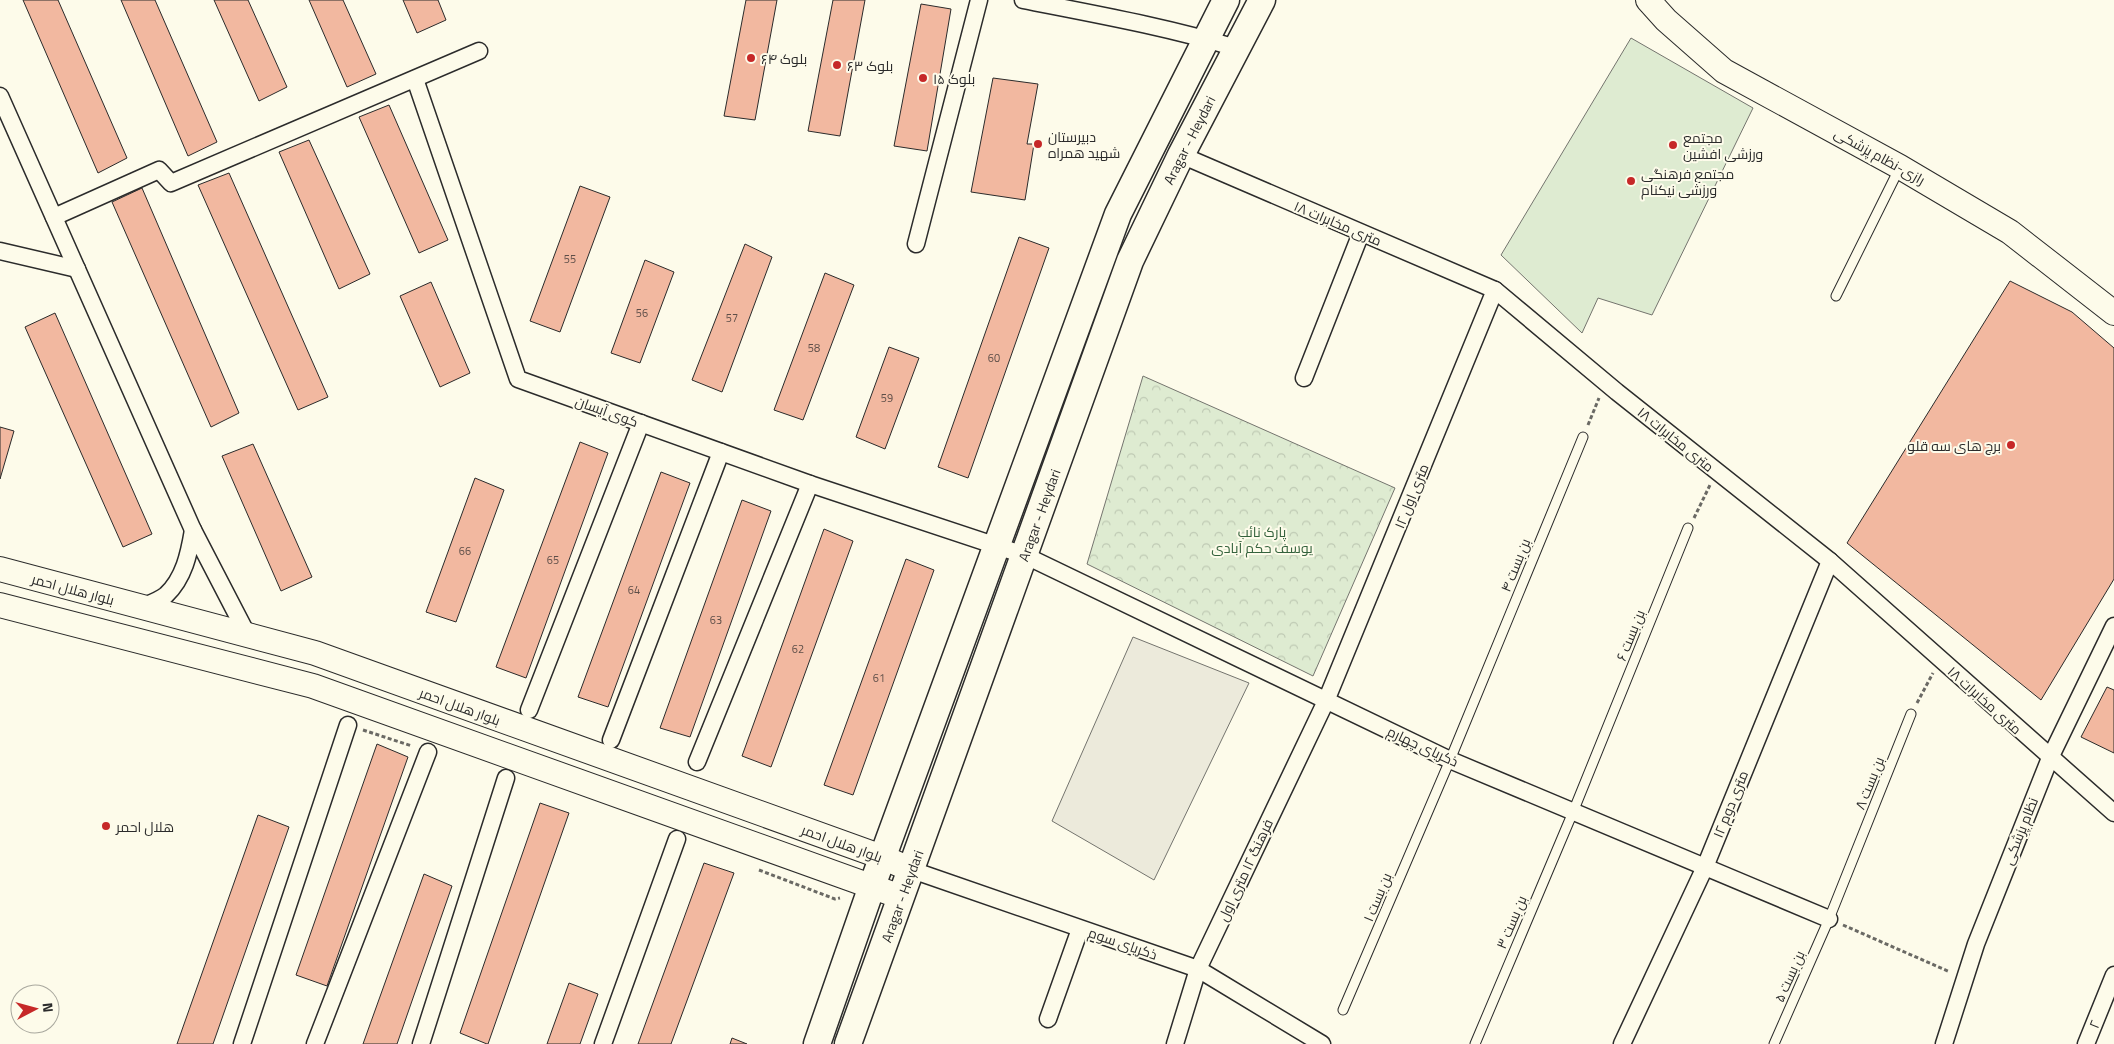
<svg xmlns="http://www.w3.org/2000/svg" width="2114" height="1044" font-family="'Titillium Web',Cairo,sans-serif">
<style>
.park{fill:url(#park-crowns);stroke:#74746e}
.garden{fill:#deebd1;stroke:#74746e}
.parking{fill:#eceadb;stroke:#74746e}
.building{fill:#f2b8a0;stroke:#2b2b2b}
.lines{fill:none;stroke-linecap:round;stroke-linejoin:round}
.service-casing{stroke:#2b2b2b;stroke-width:11}
.minor-casing{stroke:#2b2b2b;stroke-width:19}
.secondary-casing{stroke:#2b2b2b;stroke-width:26}
.primary-casing{stroke:#2b2b2b;stroke-width:29}
.path{stroke:#6a6964;stroke-width:3;stroke-dasharray:4 2.5;stroke-linecap:butt}
.service{stroke:#fdfbea;stroke-width:9}
.minor{stroke:#fdfbea;stroke-width:16}
.secondary{stroke:#fdfbea;stroke-width:24}
.primary{stroke:#fdfbea;stroke-width:26}
.poi-dot{fill:#c62828;stroke:#fdfbea;stroke-width:2}
.labels{text-anchor:middle;dominant-baseline:central;stroke-width:4;stroke-linejoin:round;paint-order:stroke}
.number-label{font-size:11px;fill:#5d4e48}
.poi-label{font-size:14px;fill:#2b2b2b;stroke:#fdfbea;text-anchor:start}
.street-label{font-size:14px;fill:#2b2b2b;stroke:#fdfbea}
.park-label{font-size:14px;fill:#34623c;stroke:#fdfbea}
</style>
<defs>
<pattern id="park-crowns" width="20" height="18" patternUnits="userSpaceOnUse" patternTransform="scale(1.25)"><rect width="20" height="18" fill="#deebd1"/><path d="M2 6a3 3 0 1 1 6 0M12 15a3 3 0 1 1 6 0" fill="none" stroke="#bfcab4"/></pattern>
</defs>
<rect width="100%" height="100%" fill="#fdfbea"/>
<polygon class="park" points="1143,376 1395,488 1313,676 1087,564"/>
<polygon class="garden" points="1631,38 1753,108 1652,315 1598,298 1582,333 1501,255"/>
<polygon class="parking" points="1133,637 1249,683 1154,880 1052,821"/>
<g class="building">
<polygon points="23,0 58,0 127,158 98,173"/>
<polygon points="121,0 155,0 217,142 188,156"/>
<polygon points="214,0 248,0 287,87 259,101"/>
<polygon points="309,0 343,0 376,74 347,87"/>
<polygon points="403,0 438,0 446,20 417,33"/>
<polygon points="746,0 777,0 755,120 724,116"/>
<polygon points="833,0 865,0 840,136 808,131"/>
<polygon points="921,4 951,9 927,151 894,146"/>
<polygon points="993,78 1038,84 1027,144 1034,144 1025,200 971,192"/>
<polygon points="389,105 448,240 419,253 359,117"/>
<polygon points="309,140 370,274 339,289 279,152"/>
<polygon points="229,173 328,397 298,410 198,185"/>
<polygon points="580,186 610,197 560,332 530,321"/>
<polygon points="142,188 239,413 211,427 112,202"/>
<polygon points="1019,237 1049,248 968,478 938,467"/>
<polygon points="745,244 772,257 722,392 692,380"/>
<polygon points="645,260 674,272 640,363 611,353"/>
<polygon points="825,273 854,285 803,420 774,410"/>
<polygon points="2010,281 2072,312 2114,348 2114,579 2041,700 1847,543"/>
<polygon points="431,282 470,373 440,387 400,296"/>
<polygon points="55,313 152,534 123,547 25,327"/>
<polygon points="889,347 919,358 885,449 856,437"/>
<polygon points="0,427 14,431 0,479"/>
<polygon points="580,442 608,453 526,678 496,667"/>
<polygon points="253,444 312,577 281,591 222,456"/>
<polygon points="661,472 690,483 608,707 578,697"/>
<polygon points="475,478 504,490 456,622 426,612"/>
<polygon points="742,500 771,511 690,737 660,728"/>
<polygon points="824,529 853,541 771,767 742,756"/>
<polygon points="906,559 934,570 853,795 824,785"/>
<polygon points="2107,687 2114,690 2114,753 2081,737"/>
<polygon points="377,744 408,757 327,986 296,975"/>
<polygon points="540,803 569,813 488,1044 487,1044 460,1033"/>
<polygon points="258,815 289,827 213,1044 177,1044"/>
<polygon points="704,863 734,873 671,1044 638,1044"/>
<polygon points="424,874 452,886 397,1044 363,1044"/>
<polygon points="569,983 598,994 580,1044 547,1044"/>
<polygon points="732,1038 747,1044 730,1044"/>
</g>
<g class="lines">
<g class="service-casing">
<g id="service">
<polyline points="1836,296 1900,167"/>
<polyline points="1343,1010 1450,760 1583,437"/>
<polyline points="1475,1044 1573,812 1688,528"/>
<polyline points="1774,1044 1829,919 1911,714"/>
</g>
</g>
<g class="minor-casing">
<g id="minor">
<path d="M1023 0C1094 14 1167 27 1236 48"/>
<polyline points="415,79 518,379 810,484 1024,555 1450,760 1829,919"/>
<polyline points="0,96 193,530"/>
<polyline points="1181,155 1495,290 1617,392 1830,561 2114,813"/>
<polyline points="54,217 159,170 171,183 479,51"/>
<polyline points="916,244 979,0"/>
<polyline points="0,251 77,269"/>
<polyline points="1304,378 1361,233"/>
<path d="M142 607C149 604 160 600 166 595 184 578 189 554 193 530L248 636"/>
<polyline points="529,710 641,423"/>
<polyline points="611,740 721,452"/>
<polyline points="697,762 810,484"/>
<polyline points="912,870 1198,969 1322,1044"/>
<polyline points="1048,1019 1080,929"/>
<polyline points="242,1044 348,725"/>
<polyline points="315,1044 428,752"/>
<polyline points="421,1044 506,778"/>
<polyline points="603,1044 677,839"/>
<polyline points="1175,1044 1198,969 1326,701 1495,290"/>
<polyline points="1622,1044 1705,867 1830,561"/>
<polyline points="1944,1044 1976,944 2050,758 2114,626"/>
<polyline points="2086,1044 2114,975"/>
</g>
</g>
<g class="secondary-casing">
<g id="secondary">
<polyline points="1648,0 1666,20 1724,71 1900,167 2010,232 2114,313"/>
<polyline points="0,569 315,653 882,857 912,870"/>
<polyline points="0,605 313,686 901,897"/>
</g>
</g>
<g class="primary-casing">
<g id="primary">
<polyline points="817,1044 872,886 1118,214 1226,0"/>
<polyline points="848,1044 1130,261 1181,155 1262,0"/>
</g>
</g>
<g class="path">
<polyline points="1588,425 1599,398"/>
<polyline points="1694,518 1710,485"/>
<polyline points="1917,703 1933,673"/>
<polyline points="363,730 412,746"/>
<polyline points="759,870 835,899 840,898"/>
<polyline points="1843,925 1950,972"/>
</g>
<use href="#service" class="service"/>
<use href="#minor" class="minor"/>
<use href="#secondary" class="secondary"/>
<use href="#primary" class="primary"/>
</g>
<g class="poi-dot">
<circle cx="751" cy="58" r="5"/>
<circle cx="837" cy="65" r="5"/>
<circle cx="923" cy="78" r="5"/>
<circle cx="1038" cy="144" r="5"/>
<circle cx="1673" cy="145" r="5"/>
<circle cx="1631" cy="181" r="5"/>
<circle cx="2011" cy="445" r="5"/>
<circle cx="106" cy="826" r="5"/>
</g>
<g class="labels">
<g class="number-label">
<text x="570" y="259">55</text>
<text x="642" y="313">56</text>
<text x="732" y="318">57</text>
<text x="814" y="348">58</text>
<text x="994" y="358">60</text>
<text x="887" y="398">59</text>
<text x="465" y="551">66</text>
<text x="553" y="560">65</text>
<text x="634" y="590">64</text>
<text x="716" y="620">63</text>
<text x="798" y="649">62</text>
<text x="879" y="678">61</text>
</g>
<g class="poi-label">
<text x="761" y="58">بلوک ۶۴</text>
<text x="847" y="65">بلوک ۶۳</text>
<text x="933" y="78">بلوک ۱۵</text>
<text x="1048" y="136">دبیرستان<tspan x="1048" dy="16">شهید همراه</tspan></text>
<text x="1683" y="137">مجتمع<tspan x="1683" dy="16">ورزشی افشین</tspan></text>
<text x="1641" y="173">مجتمع فرهنگی<tspan x="1641" dy="16">ورزشی نیکنام</tspan></text>
<text x="2001" y="445" text-anchor="end">برج های سه قلو</text>
<text x="116" y="826">هلال احمر</text>
</g>
<g class="street-label">
<text transform="translate(1189 140) rotate(-63)">Aragar - Heydari</text>
<text transform="translate(1880 156) rotate(29)">رازی-نظام پزشکی</text>
<text transform="translate(1338 223) rotate(23)">۱۸ متری مخابرات</text>
<text transform="translate(607 411) rotate(20)">کوی آیسان</text>
<text transform="translate(1676 439) rotate(39)">۱۸ متری مخابرات</text>
<text transform="translate(1411 496) rotate(-68)">۱۲ متری اول</text>
<text transform="translate(1039 515) rotate(-70)">Aragar - Heydari</text>
<text transform="translate(1515 565) rotate(-68)">بن بست ۴</text>
<text transform="translate(73 589) rotate(15)">بلوار هلال احمر</text>
<text transform="translate(1630 635) rotate(-68)">بن بست ۶</text>
<text transform="translate(1985 700) rotate(42)">۱۸ متری مخابرات</text>
<text transform="translate(460 706) rotate(20)">بلوار هلال احمر</text>
<text transform="translate(1423 746) rotate(25)">ذکریای چهارم</text>
<text transform="translate(1869 783) rotate(-68)">بن بست ۸</text>
<text transform="translate(1730 804) rotate(-68)">۱۲ متری دوم</text>
<text transform="translate(2020 831) rotate(-68)">نظام پزشکی</text>
<text transform="translate(842 843) rotate(20)">بلوار هلال احمر</text>
<text transform="translate(1245 870) rotate(-65)">فرهنگ ۱۲ متری اول</text>
<text transform="translate(902 896) rotate(-70)">Aragar - Heydari</text>
<text transform="translate(1377 897) rotate(-67)">بن بست ۱</text>
<text transform="translate(1511 922) rotate(-67)">بن بست ۳</text>
<text transform="translate(1123 943) rotate(19)">ذکریای سوم</text>
<text transform="translate(1789 976) rotate(-66)">بن بست ۵</text>
<text transform="translate(2094 1024) rotate(-68)">۲</text>
</g>
<g class="park-label">
<text x="1262" y="531">پارک نائب<tspan x="1262" dy="16">یوسف حکم آبادی</tspan></text>
</g>
</g>
<g transform="translate(35 1009) rotate(84)"><circle r="24" fill="#fdfbea" stroke="#a9a89e"/>
<path d="M0-4L9 19L0 12L-9 19Z" fill="#c62828"/>
<text y="-8" font-size="14" font-weight="bold" text-anchor="middle" fill="#2b2b2b">N</text>
</g>
</svg>
